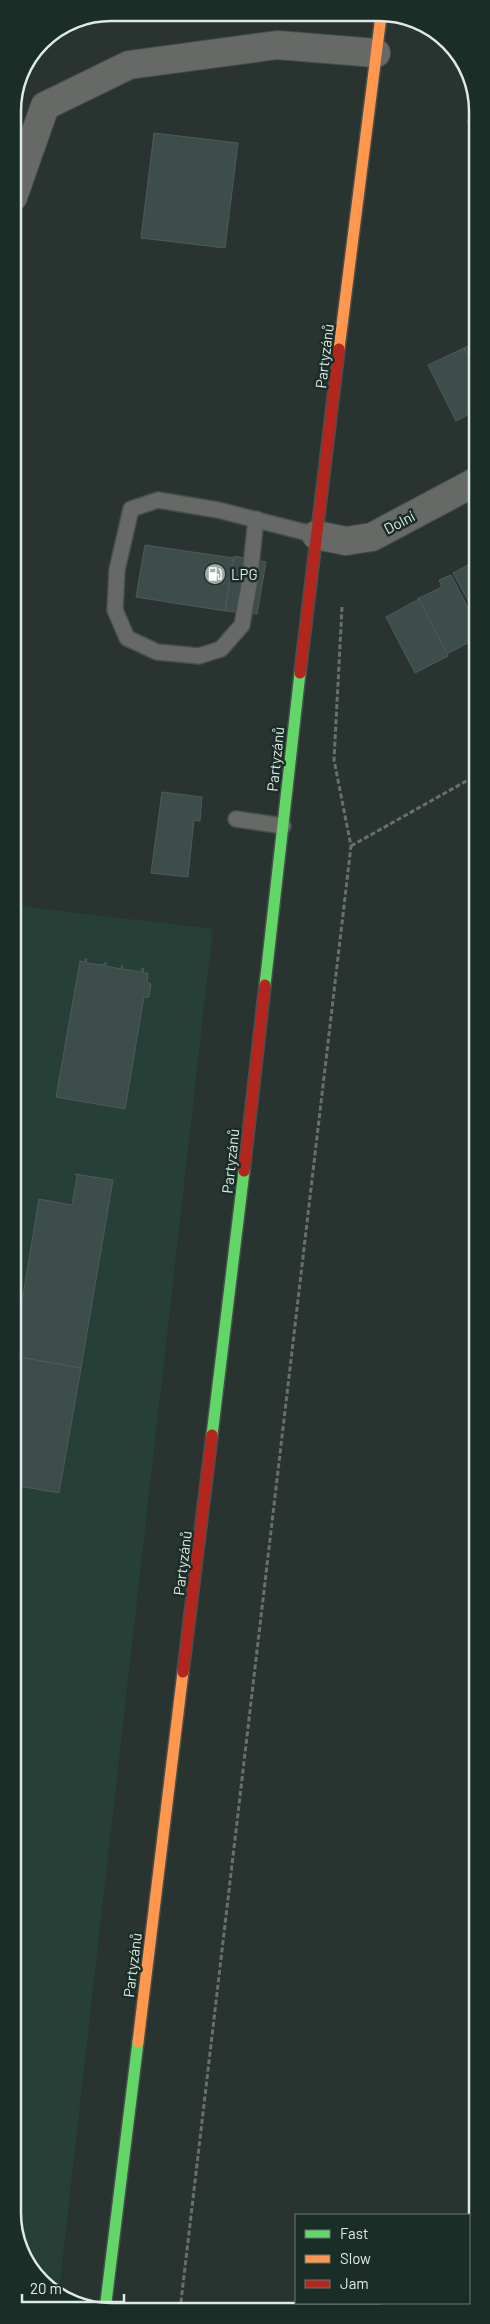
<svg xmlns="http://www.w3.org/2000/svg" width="490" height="2324" font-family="Barlow,sans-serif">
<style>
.built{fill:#263f37}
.building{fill:#3c4d4c;stroke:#505a58}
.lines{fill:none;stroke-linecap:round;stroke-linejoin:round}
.lane-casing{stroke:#474f4c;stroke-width:18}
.street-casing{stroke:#474f4c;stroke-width:30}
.fast-casing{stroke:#474f4c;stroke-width:14}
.slow-casing{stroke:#474f4c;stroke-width:14}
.jam-casing{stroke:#474f4c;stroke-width:14}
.path{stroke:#6a6f6d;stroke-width:3;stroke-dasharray:5 2.5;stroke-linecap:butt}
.lane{stroke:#666966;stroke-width:15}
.street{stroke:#666966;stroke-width:28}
.fast{stroke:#63d668;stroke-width:11}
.slow{stroke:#ff974d;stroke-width:11}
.jam{stroke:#b3261e;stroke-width:11}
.labels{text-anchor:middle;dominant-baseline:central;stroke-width:5;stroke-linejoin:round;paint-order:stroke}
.street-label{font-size:15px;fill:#dfeae6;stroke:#1a2e27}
.poi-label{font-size:15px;fill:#dfeae6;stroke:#1a2e27;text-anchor:start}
.rim{fill:none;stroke:#dfeae6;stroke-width:2.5}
</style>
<rect width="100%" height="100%" fill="#293330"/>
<polygon class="built" points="13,905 213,929 59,2291 37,2278 13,2226"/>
<g class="building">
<polygon points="477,117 477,144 467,121"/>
<polygon points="154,133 238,143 225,248 141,238"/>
<polygon points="477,342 477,372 464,348"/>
<polygon points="464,348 477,372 477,410 456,421 428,365"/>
<polygon points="145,545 233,558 225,611 136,597"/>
<polygon points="234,556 266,562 257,614 225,611"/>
<polygon points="468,565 471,572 477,568 477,617 453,573"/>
<polygon points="451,575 477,625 477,638 447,654 419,599 417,599 442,587 439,580"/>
<polygon points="419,599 448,656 415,673 386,617"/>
<polygon points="162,792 202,797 200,821 194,820 188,877 151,873"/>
<polygon points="85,959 87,959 86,963 103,965 106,962 105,966 121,969 122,965 123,969 141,972 142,968 144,969 143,973 148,973 147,982 151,984 149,997 144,997 125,1109 56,1097 80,961 85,962"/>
<polygon points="75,1174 113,1180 81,1368 13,1356 39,1199 72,1205 77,1176"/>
<polygon points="13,1356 81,1368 59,1493 13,1485"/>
</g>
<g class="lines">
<g class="lane-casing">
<g id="lane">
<polyline points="256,519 249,585 242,625 221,649 199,656 157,652 127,638 115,610 117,570 131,509 158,500 218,510 316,535"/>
<polyline points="236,819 283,826"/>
</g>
</g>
<g class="street-casing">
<g id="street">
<polyline points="13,197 45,106 129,65 277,45 376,53"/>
<polyline points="316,535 346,541 372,537 477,481"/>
</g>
</g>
<g class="fast-casing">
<g id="fast">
<polyline points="265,985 300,673"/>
<polyline points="212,1435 244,1171"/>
<polyline points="105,2310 138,2042"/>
</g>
</g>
<g class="slow-casing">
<g id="slow">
<polyline points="339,349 381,16"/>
<polyline points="138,2042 183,1672"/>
</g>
</g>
<g class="jam-casing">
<g id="jam">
<polyline points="300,673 339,349"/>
<polyline points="244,1171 265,985"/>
<polyline points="183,1672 212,1435"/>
</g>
</g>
<g class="path">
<polyline points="351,846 477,775"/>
<polyline points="180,2310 351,846 334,760 342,607"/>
</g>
<use href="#lane" class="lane"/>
<use href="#street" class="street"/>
<use href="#fast" class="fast"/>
<use href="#slow" class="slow"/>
<use href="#jam" class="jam"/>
</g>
<defs>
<g id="fuel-disc" transform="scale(1.125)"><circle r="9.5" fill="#9faaa6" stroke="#1a2e27"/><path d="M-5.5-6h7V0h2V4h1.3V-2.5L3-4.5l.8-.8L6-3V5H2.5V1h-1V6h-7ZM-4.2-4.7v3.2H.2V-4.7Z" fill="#fff"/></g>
</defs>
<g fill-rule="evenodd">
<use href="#fuel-disc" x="215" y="574"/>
</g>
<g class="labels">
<g class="street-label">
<text transform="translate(324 356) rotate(-83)">Partyzánů</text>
<text transform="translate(399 522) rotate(-28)">Dolní</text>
<text transform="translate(275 759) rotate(-84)">Partyzánů</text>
<text transform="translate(230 1161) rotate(-84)">Partyzánů</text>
<text transform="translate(182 1563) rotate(-83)">Partyzánů</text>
<text transform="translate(132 1965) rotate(-83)">Partyzánů</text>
</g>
<g class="poi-label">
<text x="231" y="574">LPG</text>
</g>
</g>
<path d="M0 0H490V2324H0ZM111 21H379A90 90 0 0 1 469 111V2213A90 90 0 0 1 379 2303H111A90 90 0 0 1 21 2213V111A90 90 0 0 1 111 21Z" fill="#1a2e27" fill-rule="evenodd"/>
<path class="rim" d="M111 21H379A90 90 0 0 1 469 111V2213A90 90 0 0 1 379 2303H111A90 90 0 0 1 21 2213V111A90 90 0 0 1 111 21Z"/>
<rect x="295" y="2214" width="175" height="90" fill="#1a2e27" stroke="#697973"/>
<rect x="305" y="2230" width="25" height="8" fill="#63d668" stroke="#697973"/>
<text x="340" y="2239" font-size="15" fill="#dfeae6">Fast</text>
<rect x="305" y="2255" width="25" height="8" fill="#ff974d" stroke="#697973"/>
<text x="340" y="2264" font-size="15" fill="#dfeae6">Slow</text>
<rect x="305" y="2280" width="25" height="8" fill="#b3261e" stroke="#697973"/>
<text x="340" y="2289" font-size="15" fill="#dfeae6">Jam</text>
<path d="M22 2294v8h102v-8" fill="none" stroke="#dfeae6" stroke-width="2.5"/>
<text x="30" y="2294" font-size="15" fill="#dfeae6" stroke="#1a2e27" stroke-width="4" paint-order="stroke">20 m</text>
</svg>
